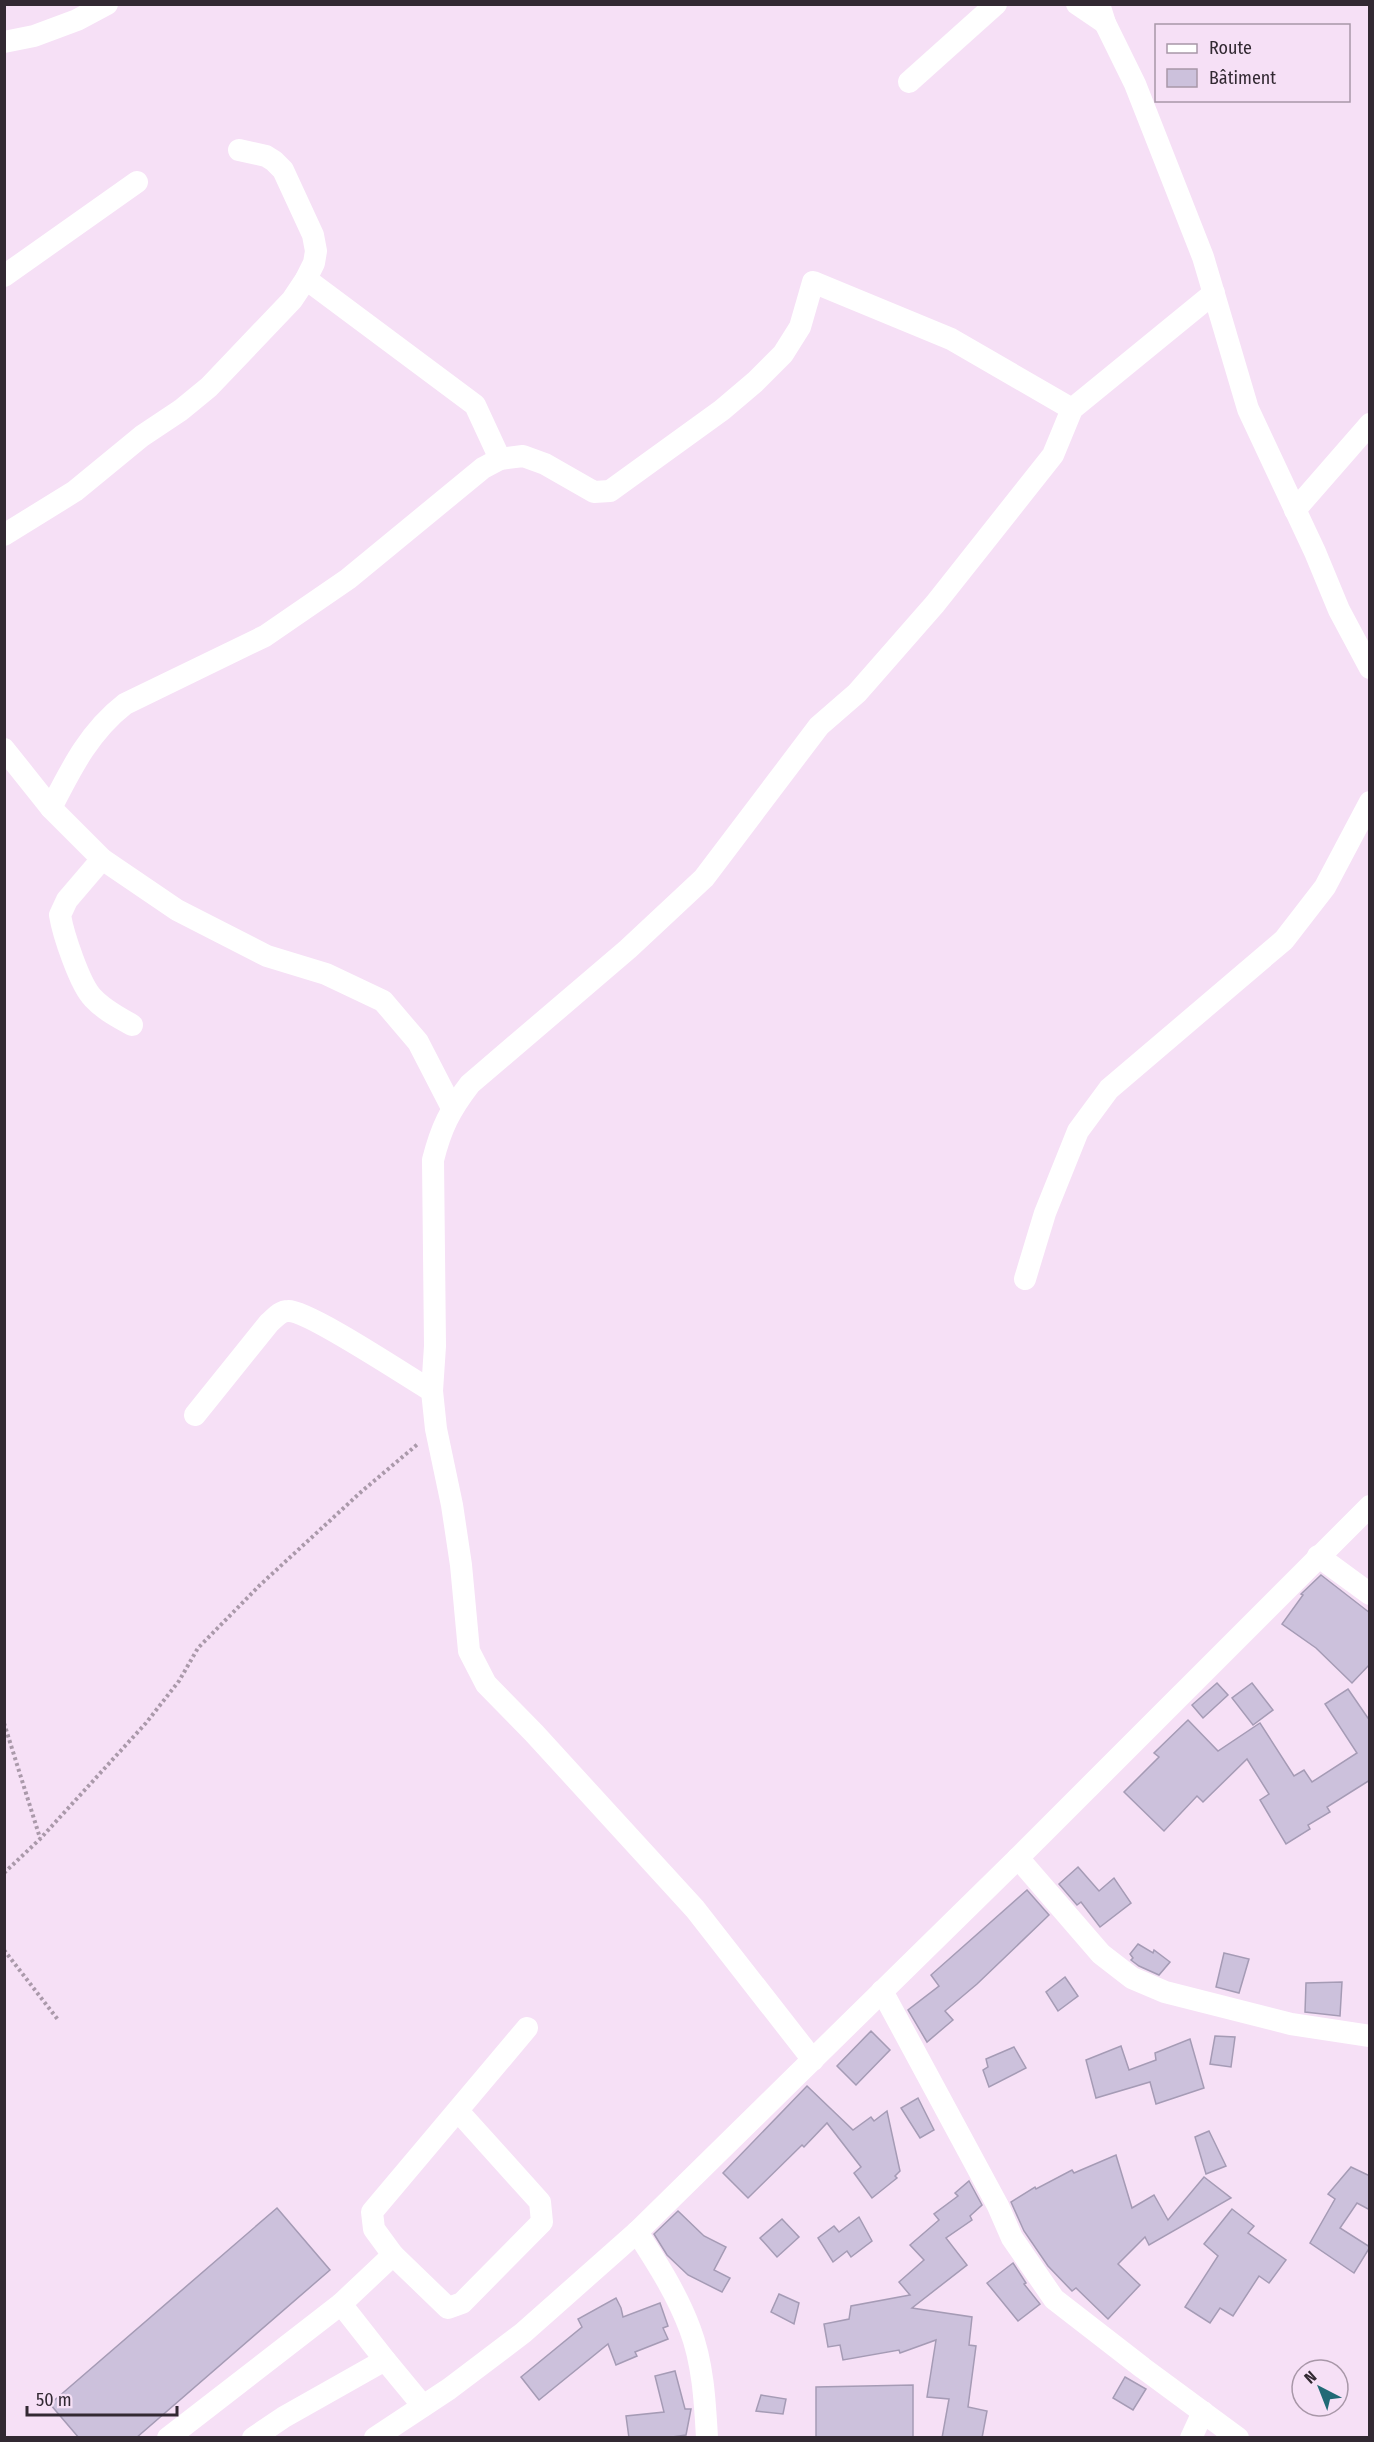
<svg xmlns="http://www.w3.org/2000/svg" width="1374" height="2442" font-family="'Fira Sans Condensed',sans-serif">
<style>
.building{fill:#ccc1dc;stroke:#a59bb5;stroke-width:1.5}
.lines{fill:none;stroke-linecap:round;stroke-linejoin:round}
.path{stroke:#a9a;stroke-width:4;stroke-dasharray:3 3;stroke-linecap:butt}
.minor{stroke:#fff;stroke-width:22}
</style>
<rect width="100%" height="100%" fill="#f6e0f6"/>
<g class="building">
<polygon points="1321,1575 1370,1613 1370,1664 1352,1683 1316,1648 1282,1624 1303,1595 1301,1594"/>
<polygon points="1217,1683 1228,1695 1203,1718 1192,1705"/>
<polygon points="1252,1683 1273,1710 1253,1725 1232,1698"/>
<polygon points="1348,1689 1370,1721 1370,1780 1327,1807 1330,1812 1308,1825 1310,1829 1286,1844 1260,1800 1269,1794 1247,1759 1203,1802 1197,1796 1164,1831 1124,1792 1159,1757 1154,1753 1188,1720 1218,1751 1260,1723 1294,1776 1304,1770 1312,1782 1357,1753 1325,1704"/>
<polygon points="1078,1867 1099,1891 1114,1878 1131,1903 1100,1927 1081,1902 1077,1905 1059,1884"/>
<polygon points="1027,1890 1049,1915 977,1984 945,2011 953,2020 927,2042 908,2010 939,1986 931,1975"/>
<polygon points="1138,1944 1153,1953 1154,1950 1170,1962 1159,1975 1139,1966 1131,1960 1133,1958 1130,1954"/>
<polygon points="1224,1953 1249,1959 1239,1993 1216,1987"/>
<polygon points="1065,1977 1078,1996 1058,2011 1046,1992"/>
<polygon points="1342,1982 1340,2016 1305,2012 1306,1983"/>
<polygon points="871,2031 890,2050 856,2085 837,2066"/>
<polygon points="1215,2036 1235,2037 1231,2067 1210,2064"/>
<polygon points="1190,2039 1204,2088 1156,2104 1150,2082 1096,2098 1086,2060 1121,2046 1129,2070 1156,2060 1155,2053"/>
<polygon points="1014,2047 1026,2068 989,2087 983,2070 988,2067 986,2059"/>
<polygon points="807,2086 853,2130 871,2117 874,2121 887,2111 900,2171 895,2176 897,2178 872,2198 854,2173 861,2167 827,2123 804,2147 802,2145 748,2198 723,2173"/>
<polygon points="918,2098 934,2130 920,2138 901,2108"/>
<polygon points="1209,2131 1226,2166 1206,2174 1195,2137"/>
<polygon points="1116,2155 1132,2208 1154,2195 1168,2220 1204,2177 1231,2198 1149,2245 1145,2237 1118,2264 1140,2285 1108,2319 1076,2288 1072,2291 1048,2266 1024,2231 1011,2202 1035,2187 1036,2189 1072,2170 1074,2173"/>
<polygon points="1351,2167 1370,2176 1370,2210 1357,2203 1340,2228 1370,2247 1354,2273 1310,2243 1335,2199 1328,2194"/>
<polygon points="969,2181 982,2205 970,2216 972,2220 946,2238 967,2265 912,2308 972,2317 969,2345 976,2346 968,2407 987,2411 982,2438 942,2438 949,2399 927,2397 936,2340 900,2353 899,2350 843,2360 840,2345 828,2347 824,2324 849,2319 851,2306 910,2295 899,2282 924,2260 910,2245 939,2220 934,2214 958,2196 955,2193"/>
<polygon points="277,2208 330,2270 136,2438 79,2438 50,2404"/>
<polygon points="1232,2209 1254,2226 1248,2233 1286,2260 1269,2283 1259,2276 1233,2316 1220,2308 1210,2323 1185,2307 1218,2256 1204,2244"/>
<polygon points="678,2211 704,2236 726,2247 714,2270 730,2278 722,2292 688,2275 667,2255 654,2234"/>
<polygon points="859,2217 872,2241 851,2257 847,2251 833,2262 818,2238 834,2226 839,2232"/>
<polygon points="782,2219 799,2237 777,2257 760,2238"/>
<polygon points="1013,2263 1026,2283 1024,2284 1040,2304 1018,2321 987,2283"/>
<polygon points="779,2294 799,2303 794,2324 771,2312"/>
<polygon points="616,2298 621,2308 623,2317 660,2303 668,2326 663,2328 668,2339 635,2352 637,2356 616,2365 608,2344 539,2400 521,2377 582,2327 578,2319"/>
<polygon points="675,2371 685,2409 691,2409 686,2435 665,2438 629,2438 626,2416 664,2412 655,2376"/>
<polygon points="1125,2377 1146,2389 1133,2410 1113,2398"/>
<polygon points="913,2385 913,2438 816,2438 816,2387"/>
<polygon points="761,2395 786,2399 783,2414 756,2411"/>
</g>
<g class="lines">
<g class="path">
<polyline points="4,1723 40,1838"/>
<polyline points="4,1873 40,1839 146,1723 179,1681 198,1648 260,1585 361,1492 419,1443"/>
<polyline points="4,1950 59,2021"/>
</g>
<g class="minor">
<polyline points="1077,4 1105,23"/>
<polyline points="1099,4 1105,23 1135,84 1203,257 1248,409 1315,552 1339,610 1370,668"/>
<polyline points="4,42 34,36 77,20 107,4"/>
<polyline points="909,82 996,4"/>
<polyline points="4,276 137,182"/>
<polyline points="306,279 475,405 500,459"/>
<polyline points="1295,510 1370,424"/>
<polyline points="4,535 75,491 142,436 181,410 209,387 292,300 306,279 314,263 316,251 313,235 283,170 274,161 266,156 239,150"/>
<polyline points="4,749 51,808 102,859 177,910 267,956 326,974 383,1001 418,1042 452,1108"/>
<path d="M51 808C71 769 89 732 125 704L265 636 348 579 483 468 500 459 523 456 545 464 594 492 610 491 722 410 755 382 783 354 800 327 813 282 951 339 1072 409"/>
<path d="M102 859 67 900 60 915C63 934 80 985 93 998 104 1010 118 1017 132 1025"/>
<polyline points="1025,1279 1045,1213 1078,1131 1109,1089 1284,940 1325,887 1370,802"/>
<path d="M195 1415 269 1323C275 1318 280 1311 288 1311 308 1310 408 1377 432 1391"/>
<polyline points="1318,1556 1370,1594"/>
<polyline points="1018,1858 1101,1954 1132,1978 1165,1992 1291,2024 1370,2036"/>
<polyline points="882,1991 998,2206 1012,2238 1054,2299 1143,2368 1238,2438"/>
<path d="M813 2060 695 1909 534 1733 486 1684 469 1651 461 1565 452 1505 436 1429 432 1391 435 1346 433 1160C441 1128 450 1110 470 1084L628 949 704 878 819 726 857 693 935 604 1053 455 1072 409 1214 293"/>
<path d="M637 2232C657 2263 677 2294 690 2329 703 2363 705 2402 707 2438"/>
<polyline points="393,2255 448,2308 462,2303 542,2222 540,2202 458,2111"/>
<polyline points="385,2360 341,2304 393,2255 374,2229 372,2212 527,2028"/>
<polyline points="168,2438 341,2304"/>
<polyline points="253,2438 284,2417 385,2360 423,2406"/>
<polyline points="375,2438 449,2389 523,2333 637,2232 1018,1858 1370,1506"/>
<polyline points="1191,2438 1203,2412"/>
</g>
</g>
<rect width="1374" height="2442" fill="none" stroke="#322932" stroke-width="12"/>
<rect x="1155" y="24" width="195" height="78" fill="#f6e0f6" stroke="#a897a8" stroke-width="1.5"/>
<rect x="1167" y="44" width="30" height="9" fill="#ffffff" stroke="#a897a8" stroke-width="1.5"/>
<text x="1209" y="54" font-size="18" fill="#322932">Route</text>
<rect x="1167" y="69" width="30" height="18" fill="#ccc1dc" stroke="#a897a8" stroke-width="1.5"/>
<text x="1209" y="84" font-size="18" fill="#322932">Bâtiment</text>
<g transform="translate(1320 2388) rotate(318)"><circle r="28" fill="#f6e0f6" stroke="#a897a8" stroke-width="1.5"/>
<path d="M0-4.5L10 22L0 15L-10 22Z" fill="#216a76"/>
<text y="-9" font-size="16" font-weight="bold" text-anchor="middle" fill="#322932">N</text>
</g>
<path d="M27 2406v9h150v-9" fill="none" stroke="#322932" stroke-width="3"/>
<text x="36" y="2406" font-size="18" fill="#322932" stroke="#f6e0f6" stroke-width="4.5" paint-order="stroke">50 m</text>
</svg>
